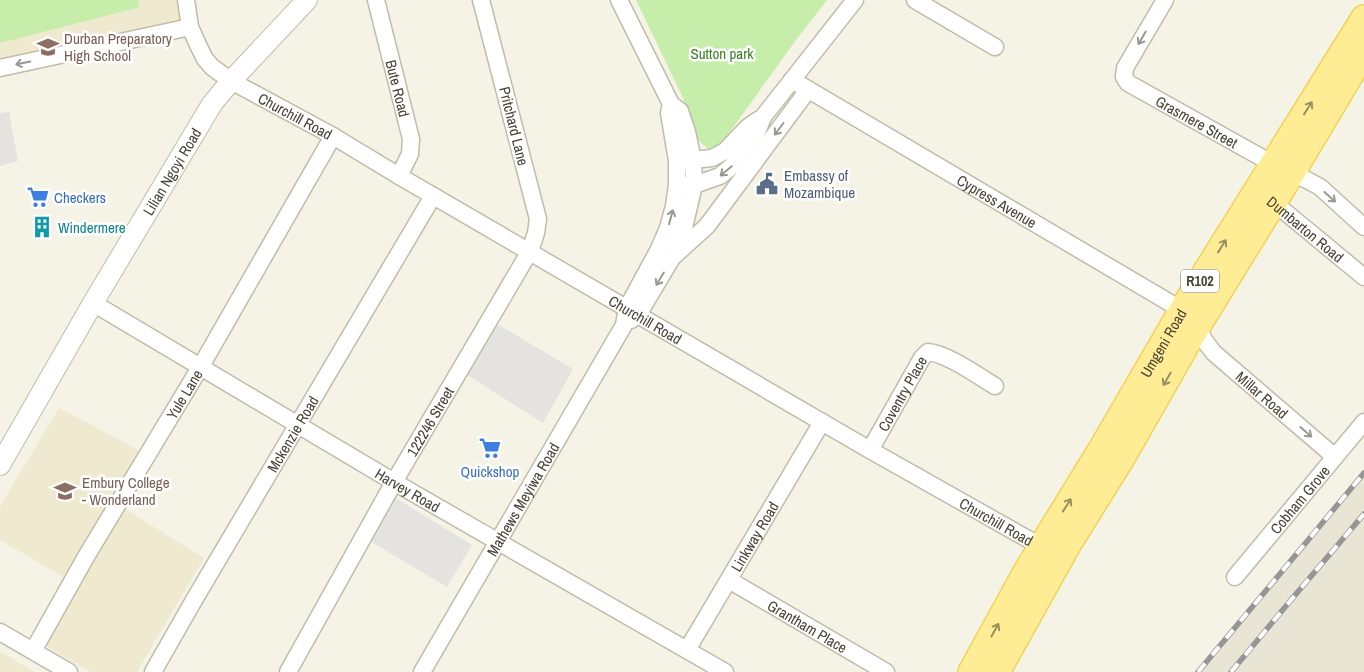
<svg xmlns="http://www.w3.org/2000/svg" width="1364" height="672" font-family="'Archivo Narrow',sans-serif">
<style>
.residential{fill:#e9e5d4}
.education{fill:#efeacf}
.green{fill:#c7edab}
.parking{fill:#e5e3df}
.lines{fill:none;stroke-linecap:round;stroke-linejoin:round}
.minor-casing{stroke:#c1bca8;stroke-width:19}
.tertiary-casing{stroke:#c1bca8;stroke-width:22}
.primary-casing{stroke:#f0d459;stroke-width:28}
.minor{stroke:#fff;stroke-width:16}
.tertiary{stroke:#fff;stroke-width:20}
.primary{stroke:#ffed95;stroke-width:25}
.rail-casing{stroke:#969696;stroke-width:5.5}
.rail{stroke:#fff;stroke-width:4;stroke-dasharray:11;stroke-linecap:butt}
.oneway{stroke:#9a9890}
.oneway2{stroke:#9a9060}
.labels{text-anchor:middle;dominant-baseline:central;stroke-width:5;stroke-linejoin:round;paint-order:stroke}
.shield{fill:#fff;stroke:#7f7b72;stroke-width:1}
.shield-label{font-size:14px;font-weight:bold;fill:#484335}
.education-label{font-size:15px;fill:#785e54;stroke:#fff;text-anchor:start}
.park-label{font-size:15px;fill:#3a8022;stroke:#fff}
.street-label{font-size:15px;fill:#484335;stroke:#fff}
.service-label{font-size:15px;fill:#4e5e75;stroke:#fff;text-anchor:start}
.shop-label{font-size:15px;fill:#366cbe;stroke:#fff;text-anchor:start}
.culture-label{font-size:15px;fill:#0d838f;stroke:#fff;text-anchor:start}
</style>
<rect width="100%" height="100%" fill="#f5f2e6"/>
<polygon class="residential" points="1364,471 1364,672 1196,672"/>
<g class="education">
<polygon points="0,0 186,0 190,27 0,67"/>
<polygon points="59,408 124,442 142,453 67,579 0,540 0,506"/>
<polygon points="125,509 204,558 137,672 90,672 43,644"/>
<polygon points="0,651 34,672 0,672"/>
</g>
<g class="green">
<polygon points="0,0 138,0 140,7 0,43"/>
<polygon points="636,0 827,0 796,40 722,143 709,150 693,135 683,98"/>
</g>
<g class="parking">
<polygon points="9,112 18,161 0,166 0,113"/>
<polygon points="497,324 573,369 543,423 466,374"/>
<polygon points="394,497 472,545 447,587 368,540"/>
</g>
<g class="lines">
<g class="minor-casing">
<g id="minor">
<path id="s1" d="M186 0 190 27 199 47 205 59 212 67 231 81 333 136 399 176 870 450 1049 551"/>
<path id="s2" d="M376 0 411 139 410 154 399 176"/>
<polyline points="619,0 671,104 680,111 687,132 693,160 694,185 683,232 672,258 638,315 631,320"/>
<polyline points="915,0 995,47"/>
<path id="s3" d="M1165 0 1125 68 1124 77 1128 83 1273 164 1307 180 1320 187 1364 227"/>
<polyline points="0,68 190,27"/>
<path id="s4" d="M792 80 1182 310 1198 325 1204 340 1214 353 1335 457"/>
<polyline points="682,161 712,158 725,151 748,127 758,120"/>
<polyline points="685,185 694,185 720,176 732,166 757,132 763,117 855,0"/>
<path id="s5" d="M1267 197 1364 277"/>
<polyline points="675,255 707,226 808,90"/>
<path id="s6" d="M93 303 394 482 725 672"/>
<path id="s7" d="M870 450 922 358 928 352C948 354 978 376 995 386"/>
<path id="s8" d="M1235 577 1364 422"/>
<path id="s9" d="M729 580 886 672"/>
<polyline points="0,632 69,672"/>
<path id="s10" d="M687 650 822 422"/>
<path id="s11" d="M33 651 87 555 201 366 333 136"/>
<path id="s12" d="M153 672 194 600 433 196"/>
<path id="s13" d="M288 672 394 482 530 251 536 233 538 219 481 0"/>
<path id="s14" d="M422 672 624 325 627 308 659 249 668 228 674 206 677 185V161L669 113 671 104"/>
</g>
</g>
<g class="tertiary-casing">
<g id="tertiary">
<path id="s15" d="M0 465 93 303 212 104 231 81 307 0"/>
</g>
</g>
<g class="primary-casing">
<g id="primary">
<path id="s16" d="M971 672 1027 570 1103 446 1182 310 1364 18"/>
<polyline points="997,672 1069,543 1122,458 1191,337 1292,173 1364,52"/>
</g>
</g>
<use href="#minor" class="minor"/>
<use href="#tertiary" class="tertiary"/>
<use href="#primary" class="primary"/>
<g class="rail-casing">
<g id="rail">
<polyline points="1198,672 1364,473"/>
<polyline points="1231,672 1296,594 1364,514"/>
</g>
</g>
<use href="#rail" class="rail"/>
</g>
<defs><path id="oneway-shaft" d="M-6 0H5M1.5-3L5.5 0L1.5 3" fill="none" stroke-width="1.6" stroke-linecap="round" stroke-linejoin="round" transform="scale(1.25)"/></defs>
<g class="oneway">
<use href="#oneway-shaft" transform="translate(1142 38) rotate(120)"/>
<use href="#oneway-shaft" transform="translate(23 63) rotate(168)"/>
<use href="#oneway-shaft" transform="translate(779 129) rotate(127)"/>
<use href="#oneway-shaft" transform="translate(726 171) rotate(140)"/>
<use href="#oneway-shaft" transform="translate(1330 197) rotate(42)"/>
<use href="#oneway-shaft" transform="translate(671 217) rotate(-75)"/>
<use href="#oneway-shaft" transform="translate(660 279) rotate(121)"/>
<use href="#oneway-shaft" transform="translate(1306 432) rotate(41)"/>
</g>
<g class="oneway2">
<use href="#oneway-shaft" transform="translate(1308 108) rotate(-58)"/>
<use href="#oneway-shaft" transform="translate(1222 246) rotate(-58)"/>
<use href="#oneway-shaft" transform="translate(1167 379) rotate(120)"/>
<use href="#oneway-shaft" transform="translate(1067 505) rotate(-58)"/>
<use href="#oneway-shaft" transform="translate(995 630) rotate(-61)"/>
</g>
<defs>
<g id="school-bare" transform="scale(1.725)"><path d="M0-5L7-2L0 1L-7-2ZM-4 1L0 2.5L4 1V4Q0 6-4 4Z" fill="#8d6e63" stroke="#fff" stroke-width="2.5" paint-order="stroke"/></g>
<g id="civic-bare" transform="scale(1.725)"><path d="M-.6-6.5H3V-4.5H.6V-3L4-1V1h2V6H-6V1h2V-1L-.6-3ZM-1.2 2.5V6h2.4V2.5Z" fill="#5c6f8a" stroke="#fff" stroke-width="2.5" paint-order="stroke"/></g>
<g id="supermarket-bare" transform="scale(1.725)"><path d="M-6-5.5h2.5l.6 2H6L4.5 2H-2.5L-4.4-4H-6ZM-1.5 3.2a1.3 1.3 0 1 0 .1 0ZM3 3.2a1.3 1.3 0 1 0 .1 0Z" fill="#3f7fe0" stroke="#fff" stroke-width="2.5" paint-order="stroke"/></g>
<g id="building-bare" transform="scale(1.725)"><path d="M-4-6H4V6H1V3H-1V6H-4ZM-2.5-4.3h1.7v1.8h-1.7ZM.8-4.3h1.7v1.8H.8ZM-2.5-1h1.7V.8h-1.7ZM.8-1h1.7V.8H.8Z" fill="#0f9aa8" stroke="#fff" stroke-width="2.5" paint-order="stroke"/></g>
</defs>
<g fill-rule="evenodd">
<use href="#school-bare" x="48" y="47"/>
<use href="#civic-bare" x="767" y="184"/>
<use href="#supermarket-bare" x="38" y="197"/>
<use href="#building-bare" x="42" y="227"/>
<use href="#supermarket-bare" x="490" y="448"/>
<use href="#school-bare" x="65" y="491"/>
</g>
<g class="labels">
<rect class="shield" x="1181" y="269.5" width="38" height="23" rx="4"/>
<g class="shield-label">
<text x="1200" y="281">R102</text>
</g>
<g class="education-label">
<text x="64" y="38">Durban Preparatory<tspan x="64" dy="17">High School</tspan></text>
<text x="82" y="482">Embury College<tspan x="82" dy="17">- Wonderland</tspan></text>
</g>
<g class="park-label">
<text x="722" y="53">Sutton park</text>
</g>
<g class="street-label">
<text stroke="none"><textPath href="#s2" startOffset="91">Bute Road</textPath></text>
<text stroke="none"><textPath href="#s1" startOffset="170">Churchill Road</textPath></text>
<text stroke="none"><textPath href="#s3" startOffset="174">Grasmere Street</textPath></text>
<text transform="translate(514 126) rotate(76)">Pritchard Lane</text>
<text stroke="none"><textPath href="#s15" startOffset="340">Lilian Ngoyi Road</textPath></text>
<text stroke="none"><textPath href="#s4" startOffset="238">Cypress Avenue</textPath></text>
<text stroke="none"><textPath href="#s5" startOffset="50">Dumbarton Road</textPath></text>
<text stroke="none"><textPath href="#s1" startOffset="575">Churchill Road</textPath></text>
<text stroke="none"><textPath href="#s16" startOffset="381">Umgeni Road</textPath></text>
<text stroke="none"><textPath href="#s11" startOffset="298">Yule Lane</textPath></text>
<text stroke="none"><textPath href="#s7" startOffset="65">Coventry Place</textPath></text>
<text stroke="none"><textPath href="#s4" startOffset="571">Millar Road</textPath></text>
<text stroke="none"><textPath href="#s13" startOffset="288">122246 Street</textPath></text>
<text stroke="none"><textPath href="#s12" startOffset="276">Mckenzie Road</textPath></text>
<text stroke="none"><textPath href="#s6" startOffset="366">Harvey Road</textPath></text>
<text stroke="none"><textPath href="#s14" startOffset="200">Mathews Meyiwa Road</textPath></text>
<text stroke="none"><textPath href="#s8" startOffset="101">Cobham Grove</textPath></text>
<text stroke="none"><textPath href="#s1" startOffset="980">Churchill Road</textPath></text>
<text stroke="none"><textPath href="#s10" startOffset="132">Linkway Road</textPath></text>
<text stroke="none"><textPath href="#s9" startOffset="91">Grantham Place</textPath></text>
</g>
<g class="service-label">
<text x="784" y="175">Embassy of<tspan x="784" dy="17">Mozambique</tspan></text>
</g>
<g class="shop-label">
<text x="54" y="197">Checkers</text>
<text x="490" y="471" text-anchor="middle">Quickshop</text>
</g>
<g class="culture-label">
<text x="58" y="227">Windermere</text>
</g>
</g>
</svg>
